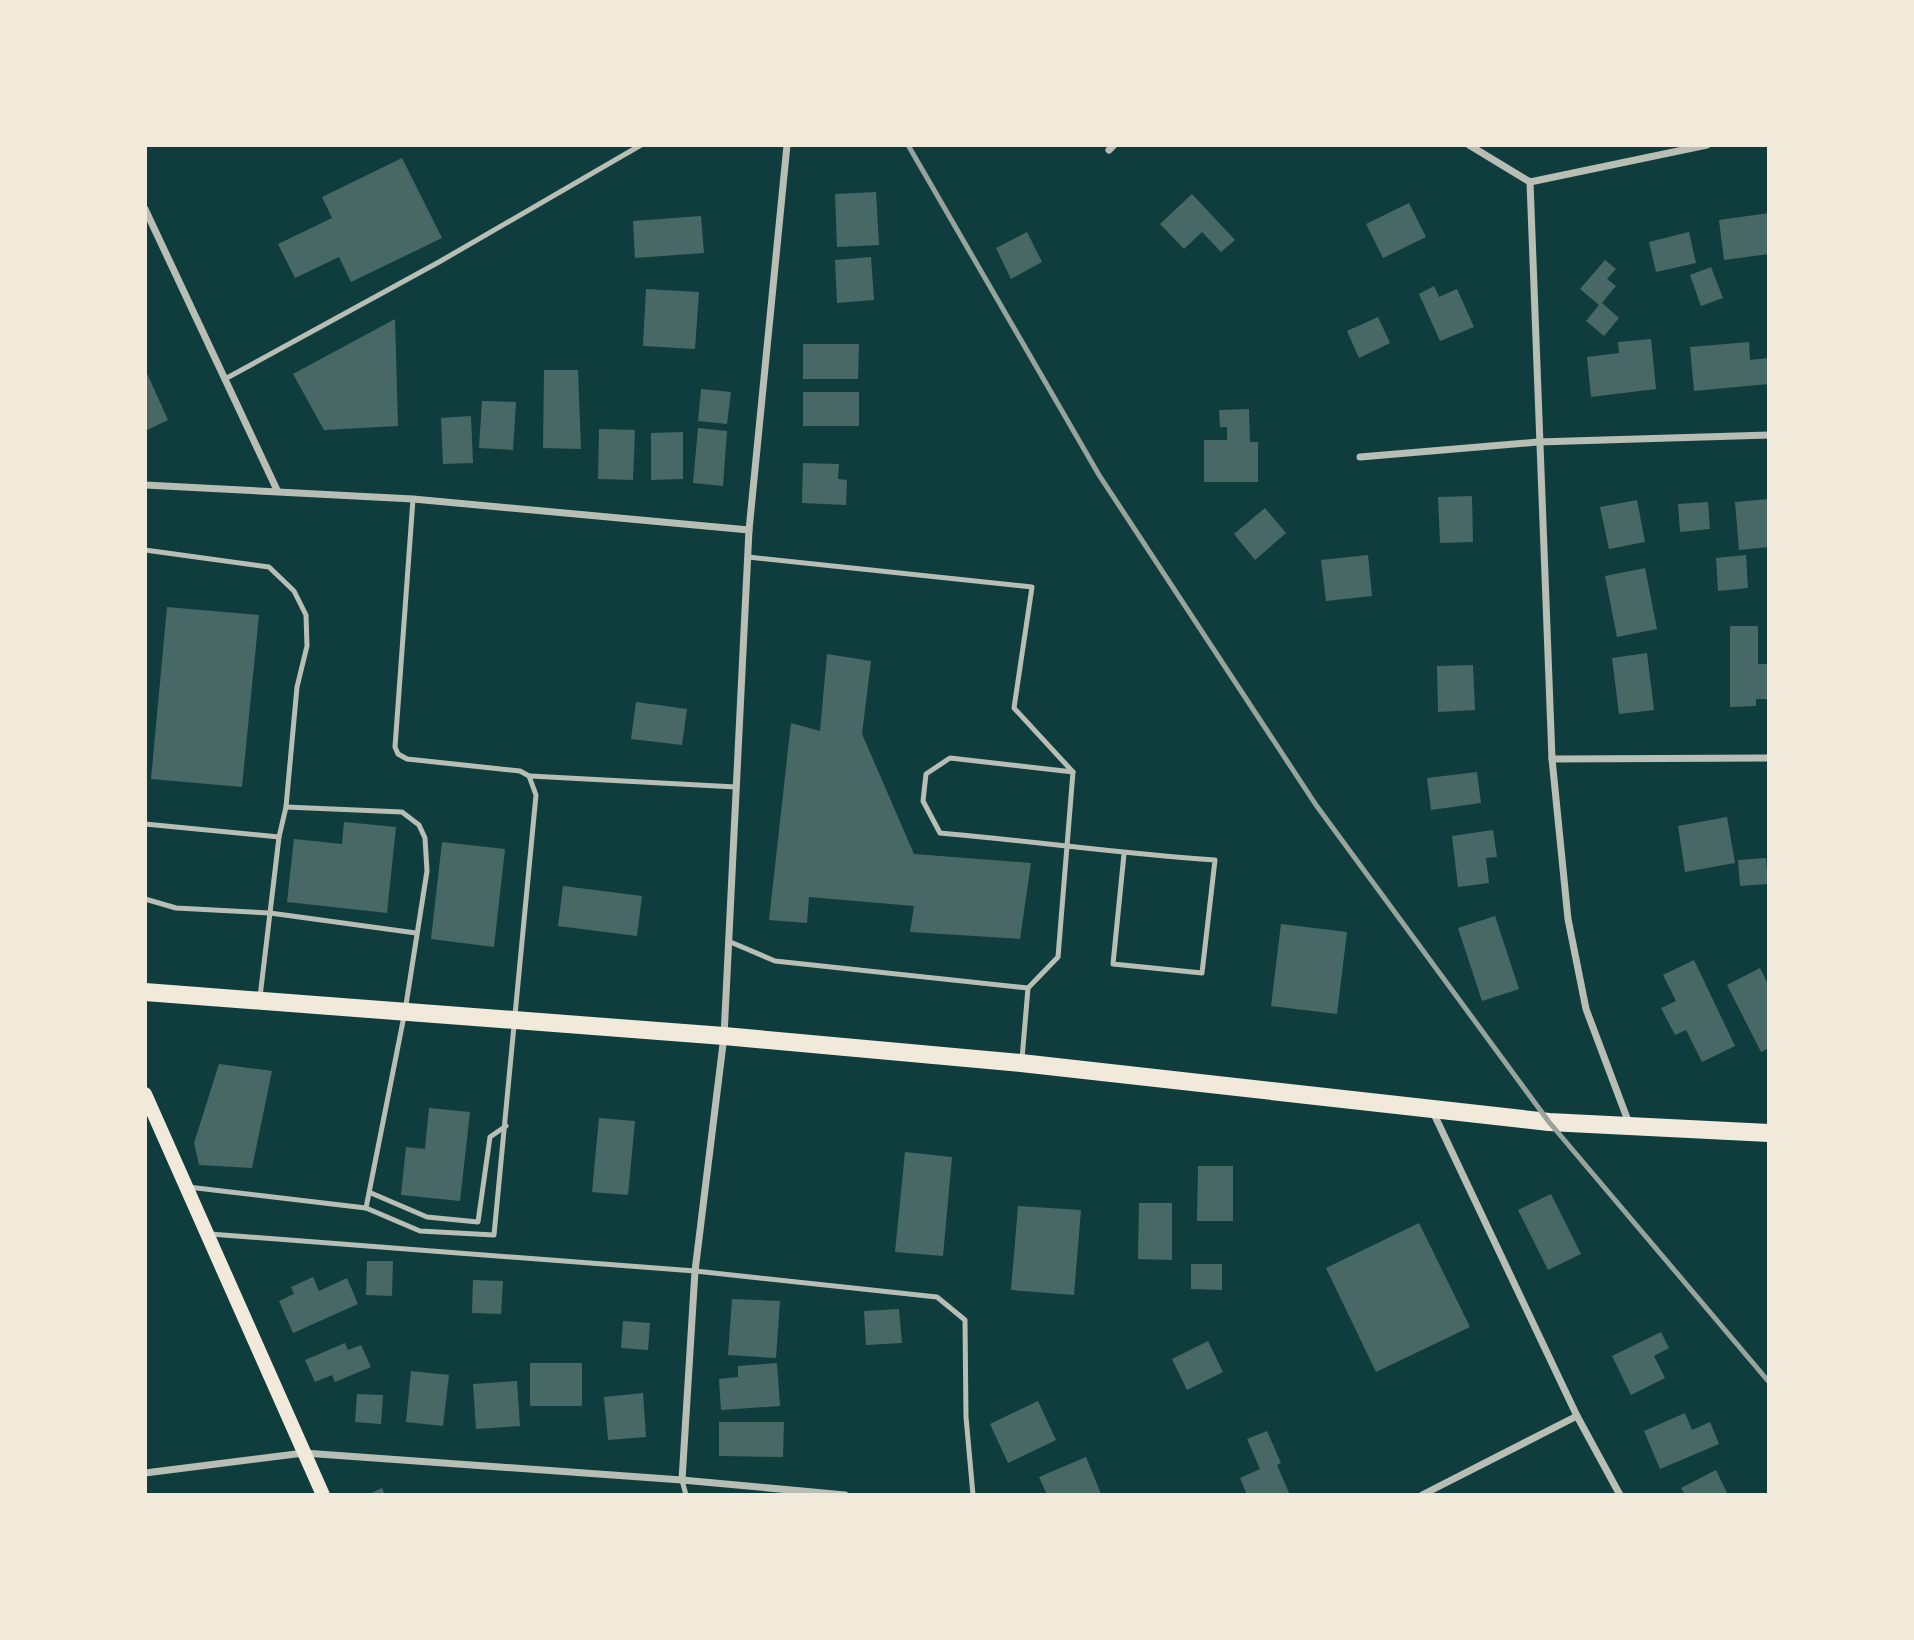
<svg xmlns="http://www.w3.org/2000/svg" width="1914" height="1640" font-family="Manrope,sans-serif">
<style>
.building{fill:#486865}
.lines{fill:none;stroke-linecap:round;stroke-linejoin:round}
.service{stroke:#b8beb3;stroke-width:5}
.minor{stroke:#b8beb3;stroke-width:7}
.secondary{stroke:#f1e9da;stroke-width:14}
.primary{stroke:#f1e9da;stroke-width:18}
.rail{stroke:#97a49c;stroke-width:5}
</style>
<rect width="100%" height="100%" fill="#0f3d3e"/>
<g class="building">
<polygon points="402,158 442,238 351,282 339,257 295,278 278,244 332,218 322,197"/>
<polygon points="876,192 879,245 837,247 835,194"/>
<polygon points="1192,194 1235,240 1221,252 1202,232 1184,249 1160,224"/>
<polygon points="1409,203 1426,237 1383,258 1366,224"/>
<polygon points="1769,213 1769,254 1724,260 1719,220"/>
<polygon points="701,216 704,253 635,258 633,221"/>
<polygon points="1027,232 1042,262 1011,279 996,248"/>
<polygon points="1689,232 1696,263 1656,272 1649,242"/>
<polygon points="871,257 874,300 837,303 835,260"/>
<polygon points="1605,260 1616,269 1607,279 1616,286 1602,303 1619,318 1604,336 1586,321 1599,305 1580,289"/>
<polygon points="1711,267 1723,298 1701,306 1690,275"/>
<polygon points="1434,286 1439,297 1457,289 1474,327 1440,341 1419,294"/>
<polygon points="646,289 699,292 695,349 643,346"/>
<polygon points="1378,317 1390,343 1359,358 1347,331"/>
<polygon points="395,319 398,426 324,430 293,374"/>
<polygon points="1651,339 1656,389 1591,397 1587,357 1619,353 1618,342"/>
<polygon points="1749,342 1750,360 1769,358 1769,384 1694,391 1690,347"/>
<polygon points="803,344 859,344 858,379 803,379"/>
<polygon points="145,369 168,420 145,431"/>
<polygon points="544,370 578,370 581,449 543,448"/>
<polygon points="701,389 731,392 727,424 698,421"/>
<rect x="803" y="392" width="56" height="34"/>
<polygon points="482,401 516,402 513,450 479,448"/>
<polygon points="1249,409 1250,442 1258,442 1258,482 1204,482 1204,440 1227,440 1227,427 1220,427 1219,410"/>
<polygon points="471,416 473,463 443,464 441,418"/>
<polygon points="698,428 727,431 723,486 693,483"/>
<polygon points="599,429 635,430 633,480 598,479"/>
<polygon points="683,432 683,479 651,480 651,433"/>
<polygon points="803,463 839,464 838,479 847,480 846,505 802,503"/>
<polygon points="1472,496 1473,542 1440,543 1438,497"/>
<polygon points="1769,499 1769,547 1739,550 1735,502"/>
<polygon points="1637,500 1645,542 1609,549 1600,507"/>
<polygon points="1708,502 1710,529 1680,532 1678,504"/>
<polygon points="1265,508 1286,533 1255,560 1234,534"/>
<polygon points="1368,555 1372,596 1326,601 1321,560"/>
<polygon points="1746,555 1748,588 1718,591 1716,558"/>
<polygon points="1645,568 1657,629 1617,637 1605,576"/>
<polygon points="167,607 259,615 242,787 151,779"/>
<polygon points="1730,626 1758,626 1758,664 1769,664 1769,699 1756,699 1756,706 1730,707"/>
<polygon points="1647,653 1654,710 1619,714 1612,658"/>
<polygon points="827,654 871,661 862,734 914,854 1031,863 1020,939 910,932 914,906 809,897 807,923 769,920 791,723 820,731"/>
<polygon points="1473,665 1475,710 1438,712 1437,666"/>
<polygon points="636,702 687,709 682,745 631,739"/>
<polygon points="1477,772 1481,803 1431,810 1427,778"/>
<polygon points="1727,817 1735,863 1685,872 1678,826"/>
<polygon points="344,822 396,827 387,913 287,902 294,839 342,844"/>
<polygon points="1493,830 1497,857 1486,858 1489,883 1458,887 1452,836"/>
<polygon points="442,842 505,849 494,947 431,939"/>
<polygon points="1766,858 1768,884 1740,886 1738,860"/>
<polygon points="563,886 642,896 637,936 558,926"/>
<polygon points="1495,916 1519,989 1482,1001 1458,928"/>
<polygon points="1281,924 1347,932 1337,1014 1271,1006"/>
<polygon points="1694,960 1735,1046 1702,1062 1686,1030 1675,1035 1661,1008 1676,1001 1663,975"/>
<polygon points="1760,968 1769,986 1769,1048 1761,1052 1727,985"/>
<polygon points="219,1064 272,1071 252,1168 199,1165 194,1143"/>
<polygon points="429,1108 470,1112 460,1201 401,1195 406,1147 425,1149"/>
<polygon points="599,1118 635,1121 628,1195 592,1192"/>
<polygon points="905,1152 952,1157 943,1256 895,1252"/>
<polygon points="1198,1166 1233,1166 1233,1221 1197,1221"/>
<polygon points="1551,1194 1581,1254 1548,1270 1518,1210"/>
<polygon points="1139,1203 1172,1203 1172,1260 1138,1259"/>
<polygon points="1018,1206 1081,1210 1074,1295 1011,1290"/>
<polygon points="1419,1223 1470,1327 1376,1372 1326,1268"/>
<polygon points="367,1261 393,1261 392,1296 366,1295"/>
<polygon points="1191,1264 1222,1264 1222,1290 1191,1289"/>
<polygon points="313,1277 319,1291 347,1278 358,1304 293,1333 279,1301 294,1294 291,1287"/>
<polygon points="473,1280 503,1281 501,1314 472,1313"/>
<polygon points="732,1299 780,1301 776,1358 728,1355"/>
<polygon points="899,1309 902,1343 866,1345 864,1311"/>
<polygon points="623,1321 650,1323 648,1350 621,1348"/>
<polygon points="1661,1332 1669,1348 1654,1356 1665,1378 1631,1395 1612,1356"/>
<polygon points="1208,1341 1223,1372 1187,1390 1172,1359"/>
<polygon points="345,1343 348,1350 361,1345 371,1367 335,1382 332,1375 315,1382 305,1360"/>
<rect x="530" y="1363" width="52" height="43"/>
<polygon points="777,1363 780,1406 721,1410 719,1379 738,1377 738,1366"/>
<polygon points="411,1371 449,1375 443,1426 406,1422"/>
<polygon points="517,1381 520,1426 476,1429 473,1384"/>
<polygon points="643,1393 646,1437 608,1440 604,1397"/>
<polygon points="357,1394 383,1395 381,1424 355,1422"/>
<polygon points="1038,1401 1056,1440 1008,1463 990,1424"/>
<polygon points="1685,1413 1692,1430 1710,1422 1719,1444 1660,1469 1644,1431"/>
<polygon points="719,1422 784,1422 783,1457 719,1456"/>
<polygon points="1267,1431 1281,1463 1277,1465 1290,1495 1247,1495 1240,1478 1260,1469 1247,1439"/>
<polygon points="1086,1457 1101,1494 1047,1495 1039,1477"/>
<polygon points="1716,1470 1728,1495 1685,1495 1681,1488"/>
<polygon points="382,1488 385,1495 367,1495"/>
</g>
<g class="lines">
<g class="service">
<polyline points="225,379 439,262 641,145"/>
<polyline points="145,550 269,567 294,591 306,615 307,646 297,687 286,807 279,837 260,997"/>
<polyline points="748,557 1032,587 1014,708 1073,772 1058,957 1028,988 1022,1059"/>
<path d="M1073 772 950 758 926 774 923 801 940 833C1032 841 1123 854 1215 860L1202 973 1113 964 1124 854"/>
<polyline points="530,776 736,787"/>
<polyline points="286,807 402,812 419,825 425,838 427,871 405,1011 366,1208 420,1231 494,1235 536,795 529,776 520,771 407,759 398,754 395,747 413,499"/>
<polyline points="145,824 279,837"/>
<polyline points="145,899 176,908 270,913 416,933"/>
<polyline points="728,941 775,961 1028,988"/>
<polyline points="188,1187 366,1208"/>
<polyline points="371,1193 427,1217 478,1222 490,1137 506,1126"/>
<polyline points="210,1234 695,1271 937,1297 965,1320 966,1417 973,1495"/>
<polyline points="682,1480 686,1495"/>
</g>
<g class="minor">
<polyline points="1469,145 1530,182"/>
<polyline points="1109,150 1114,145"/>
<polyline points="1530,182 1552,759 1568,919 1586,1009 1630,1126"/>
<polyline points="1530,182 1707,145"/>
<polyline points="145,209 277,490"/>
<polyline points="1360,457 1538,442 1769,435"/>
<polyline points="145,485 413,499 749,530"/>
<polyline points="1552,759 1769,758"/>
<polyline points="1433,1112 1577,1416 1620,1495"/>
<polyline points="145,1473 304,1453 682,1480 845,1495"/>
<polyline points="682,1480 695,1271 724,1036 749,530 787,145"/>
<polyline points="1422,1495 1577,1416"/>
</g>
<polyline class="secondary" points="145,1094 323,1495"/>
<polyline class="primary" points="145,992 724,1036 1021,1063 1549,1122 1769,1133"/>
<polyline class="rail" points="908,145 1099,475 1316,805 1549,1122 1769,1382"/>
</g>
<rect width="1914" height="1640" fill="none" stroke="#f1e9da" stroke-width="294"/>
</svg>
